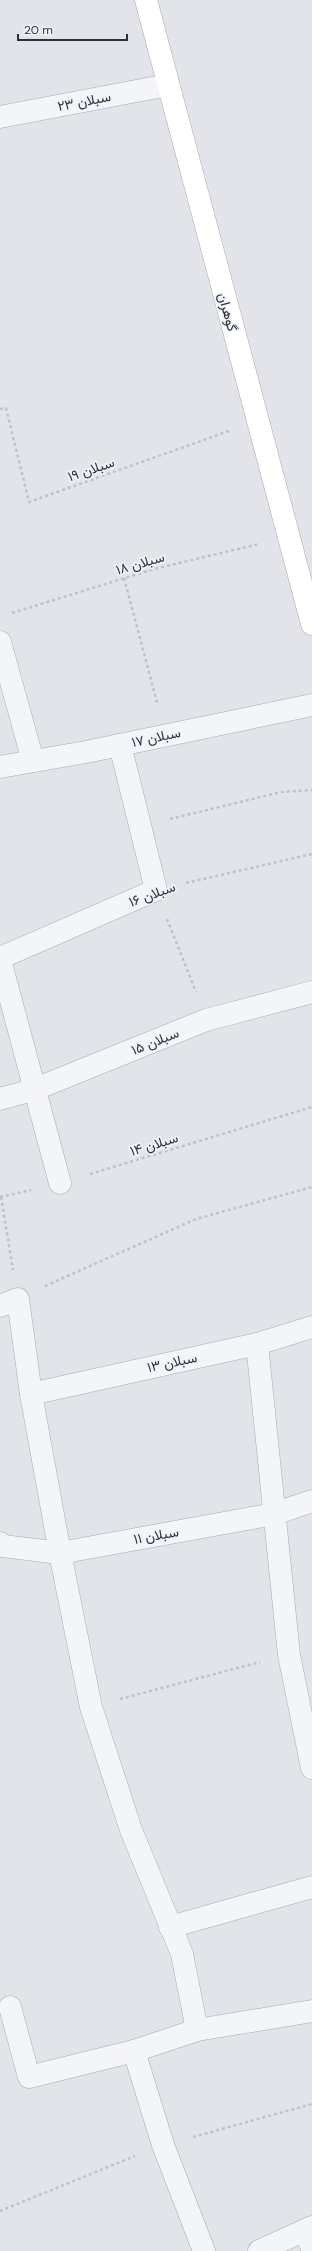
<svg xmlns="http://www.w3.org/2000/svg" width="312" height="2251" font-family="'DM Sans',Vazirmatn,sans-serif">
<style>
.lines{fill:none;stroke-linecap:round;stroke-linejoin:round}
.street-casing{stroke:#a7aab4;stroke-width:23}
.secondary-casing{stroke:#a7aab4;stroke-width:23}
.path{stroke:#bfc2c8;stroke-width:2.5;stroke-dasharray:3 3;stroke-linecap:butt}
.street{stroke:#f4f5f8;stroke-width:22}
.secondary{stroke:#fff;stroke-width:22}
.labels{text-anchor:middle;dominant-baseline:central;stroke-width:3.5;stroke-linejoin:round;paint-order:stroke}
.street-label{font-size:14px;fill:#2a3041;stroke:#f1f3f7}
</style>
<rect width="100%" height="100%" fill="#e2e4ea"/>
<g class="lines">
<g class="street-casing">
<g id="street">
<polyline points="0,117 168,85"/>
<polyline points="0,642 33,761"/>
<polyline points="0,767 86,752 312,705"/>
<polyline points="0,958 156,890 120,745"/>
<polyline points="0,960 60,1183"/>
<polyline points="0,1099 33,1090 206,1020 312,992"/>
<polyline points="0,1306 18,1299 31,1394 60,1553 91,1707 131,1830 182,1954 197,2030"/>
<polyline points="257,1344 289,1655 312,1768"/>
<polyline points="31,1394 257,1344 312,1327"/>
<polyline points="0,1543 3,1546 60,1553 274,1514 312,1501"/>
<polyline points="170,1927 312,1887"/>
<polyline points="10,2007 29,2077 134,2051 197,2030 312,2011"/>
<polyline points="134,2051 163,2145 204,2251"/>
<polyline points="305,2230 312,2249"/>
<polyline points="259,2251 312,2227"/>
</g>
</g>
<g class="secondary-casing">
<polyline id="secondary" points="146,0 312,624"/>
</g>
<g class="path">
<polyline points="0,409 6,408 29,502 229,431"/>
<polyline points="124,578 158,706"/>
<polyline points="12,613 154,569 259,544"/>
<polyline points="170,819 281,792 312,790"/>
<polyline points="186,883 312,854"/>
<polyline points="167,919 196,992"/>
<polyline points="90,1174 312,1107"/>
<polyline points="0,1197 31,1190"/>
<polyline points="1,1197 13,1270"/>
<polyline points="45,1286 196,1219 312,1187"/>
<polyline points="120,1699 260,1662"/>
<polyline points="193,2137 312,2104"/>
<polyline points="0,2211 135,2156"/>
</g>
<use href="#street" class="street"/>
<use href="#secondary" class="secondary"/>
</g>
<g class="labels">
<g class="street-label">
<text transform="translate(84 101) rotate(-11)">سبلان ۲۳</text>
<text transform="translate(228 312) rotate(75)">گوهران</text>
<text transform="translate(91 469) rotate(-19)">سبلان ۱۹</text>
<text transform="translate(140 563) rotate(-16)">سبلان ۱۸</text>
<text transform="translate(156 737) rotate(-12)">سبلان ۱۷</text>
<text transform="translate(152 894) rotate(-20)">سبلان ۱۶</text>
<text transform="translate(155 1041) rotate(-22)">سبلان ۱۵</text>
<text transform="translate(154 1144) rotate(-17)">سبلان ۱۴</text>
<text transform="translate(172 1362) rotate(-12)">سبلان ۱۳</text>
<text transform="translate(156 1535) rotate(-10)">سبلان ۱۱</text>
</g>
</g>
<path d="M18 34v6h109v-6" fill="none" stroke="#2a3041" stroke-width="2"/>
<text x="24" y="34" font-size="12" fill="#2a3041" stroke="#f1f3f7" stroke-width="3" paint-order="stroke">20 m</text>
</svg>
